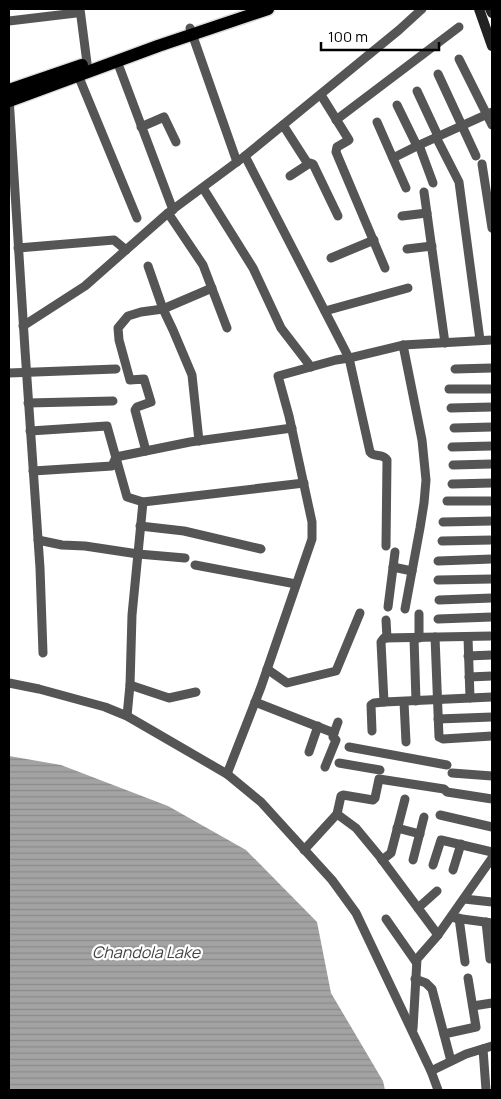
<svg xmlns="http://www.w3.org/2000/svg" width="501" height="1099" font-family="Manrope,sans-serif">
<style>
.water{fill:url(#water-rules)}
.lines{fill:none;stroke-linecap:round;stroke-linejoin:round}
.primary-casing{stroke:#dbdbdb;stroke-width:15}
.street{stroke:#555;stroke-width:9}
.secondary{stroke:#222;stroke-width:10}
.primary{stroke:#000;stroke-width:12}
.labels{text-anchor:middle;dominant-baseline:central;stroke-width:4.5;stroke-linejoin:round;paint-order:stroke}
.water-label{font-size:16px;font-style:italic;fill:#444;stroke:#fff}
</style>
<defs>
<pattern id="water-rules" width="6" height="5" patternUnits="userSpaceOnUse" patternTransform="scale(1.25)"><rect width="6" height="5" fill="#a3a3a3"/><path d="M0 2.5h6" fill="none" stroke="#8b8b8b"/></pattern>
</defs>
<rect width="100%" height="100%" fill="#fff"/>
<polygon class="water" points="9,756 61,765 168,806 246,850 317,922 331,993 383,1081 385,1090 9,1090"/>
<g class="lines">
<g class="primary-casing">
<g id="primary">
<polyline points="9,90 82,65"/>
<polyline points="9,101 158,46 268,9"/>
</g>
</g>
<g class="street">
<polyline points="80,9 87,63"/>
<polyline points="9,21 76,13"/>
<polyline points="190,28 237,162"/>
<polyline points="459,59 492,125"/>
<polyline points="117,61 173,210"/>
<polyline points="438,74 476,156"/>
<polyline points="78,75 137,218"/>
<polyline points="417,91 438,136"/>
<polyline points="321,95 349,140 337,147 336,152 385,268"/>
<polyline points="9,97 25,350 40,568 43,653"/>
<polyline points="397,105 417,146"/>
<polyline points="336,120 459,27"/>
<polyline points="377,122 406,188"/>
<polyline points="283,125 308,164"/>
<polyline points="141,127 164,117 176,142"/>
<polyline points="436,137 459,182 480,340"/>
<polyline points="419,145 433,183"/>
<path d="M245 156 349 358 370 452C374 458 383 453 387 460L386 546"/>
<polyline points="393,158 417,146 492,112"/>
<polyline points="482,164 492,228"/>
<polyline points="290,176 310,163 313,164 338,216"/>
<polyline points="203,188 253,268 281,328 311,367"/>
<polyline points="424,192 445,343"/>
<polyline points="168,213 203,265 227,328"/>
<polyline points="402,216 427,213"/>
<polyline points="18,248 114,240 126,250"/>
<polyline points="407,249 432,246"/>
<polyline points="331,258 374,240"/>
<polyline points="148,266 163,309 173,330 192,375 199,441"/>
<polyline points="325,311 408,288"/>
<polyline points="23,326 85,286 168,213 245,156 399,30 422,9"/>
<polyline points="403,345 422,440 426,480 424,503 420,528 405,609"/>
<polyline points="455,369 492,368"/>
<polyline points="9,373 116,369"/>
<polyline points="449,389 492,389"/>
<polyline points="28,403 113,401"/>
<polyline points="451,408 492,407"/>
<polyline points="454,428 492,427"/>
<polyline points="30,431 107,426 127,497 143,502 304,483"/>
<polyline points="452,447 492,446"/>
<polyline points="146,451 135,410 137,407 151,402 144,379 130,380 119,340 118,328 128,316 141,312 163,309 212,288"/>
<polyline points="453,465 492,464"/>
<polyline points="33,471 112,466 116,457 190,442 292,428"/>
<polyline points="452,484 492,483"/>
<polyline points="447,501 492,501"/>
<polyline points="443,522 492,521"/>
<polyline points="140,526 184,531 261,549"/>
<polyline points="38,540 62,545 85,546 138,554 185,558"/>
<polyline points="442,541 492,540"/>
<polyline points="438,561 492,559"/>
<polyline points="195,565 296,584"/>
<polyline points="393,567 412,571"/>
<polyline points="438,580 492,579"/>
<polyline points="439,600 492,598"/>
<polyline points="388,607 395,552"/>
<polyline points="419,614 419,638"/>
<polyline points="438,619 492,617"/>
<polyline points="386,620 387,638"/>
<polyline points="492,636 384,638 381,642 384,702 492,697"/>
<polyline points="435,637 439,737 443,739 492,736"/>
<polyline points="468,637 470,698"/>
<polyline points="414,638 416,701"/>
<polyline points="468,656 492,655"/>
<polyline points="267,669 287,683 336,671 360,613"/>
<polyline points="469,677 492,676"/>
<polyline points="9,683 39,689 105,707 127,716 227,774 261,802 332,880 356,913 431,1071 438,1090"/>
<polyline points="130,685 169,698 196,692"/>
<polyline points="255,702 334,733 338,722"/>
<polyline points="404,702 406,742"/>
<polyline points="127,716 130,685 132,615 143,502"/>
<polyline points="438,719 492,717"/>
<polyline points="372,731 371,705 374,703 384,702"/>
<polyline points="349,747 447,765"/>
<polyline points="309,752 318,726"/>
<polyline points="339,763 380,770"/>
<polyline points="325,767 336,740 333,737 334,733"/>
<polyline points="452,773 492,776"/>
<polyline points="227,774 261,687 312,539 312,522 289,416 278,376 336,360 349,358 403,345 492,340"/>
<polyline points="337,814 341,796 343,795 373,800 375,798 379,779 444,789 447,792 492,799"/>
<polyline points="440,815 492,827"/>
<polyline points="397,828 420,834"/>
<polyline points="304,850 337,814 356,828 380,857 438,935"/>
<polyline points="382,860 391,853 405,799"/>
<polyline points="413,860 424,817"/>
<polyline points="433,865 441,840 492,852"/>
<polyline points="453,870 461,844"/>
<polyline points="464,899 492,902"/>
<polyline points="418,908 437,891"/>
<polyline points="455,918 492,923"/>
<polyline points="459,918 465,962"/>
<polyline points="386,919 416,962"/>
<polyline points="486,922 490,959"/>
<polyline points="415,979 426,983 432,989 451,1061"/>
<polyline points="473,1006 492,1003"/>
<polyline points="413,1029 417,959 438,935 492,858"/>
<polyline points="444,1034 476,1027 468,978"/>
<polyline points="483,1049 486,1090"/>
<polyline points="431,1071 466,1054 492,1046"/>
</g>
<g class="secondary">
<polyline points="479,9 492,46"/>
<polyline points="490,9 492,13"/>
</g>
<use href="#primary" class="primary"/>
</g>
<g class="labels">
<g class="water-label">
<text x="146" y="952">Chandola Lake</text>
</g>
</g>
<rect width="501" height="1099" fill="none" stroke="#000000" stroke-width="20"/>
<path d="M321 42v8h118v-8" fill="none" stroke="#000000" stroke-width="2.5"/>
<text x="328" y="42" font-size="15" fill="#000000" stroke="#ffffff" stroke-width="4" paint-order="stroke">100 m</text>
</svg>
